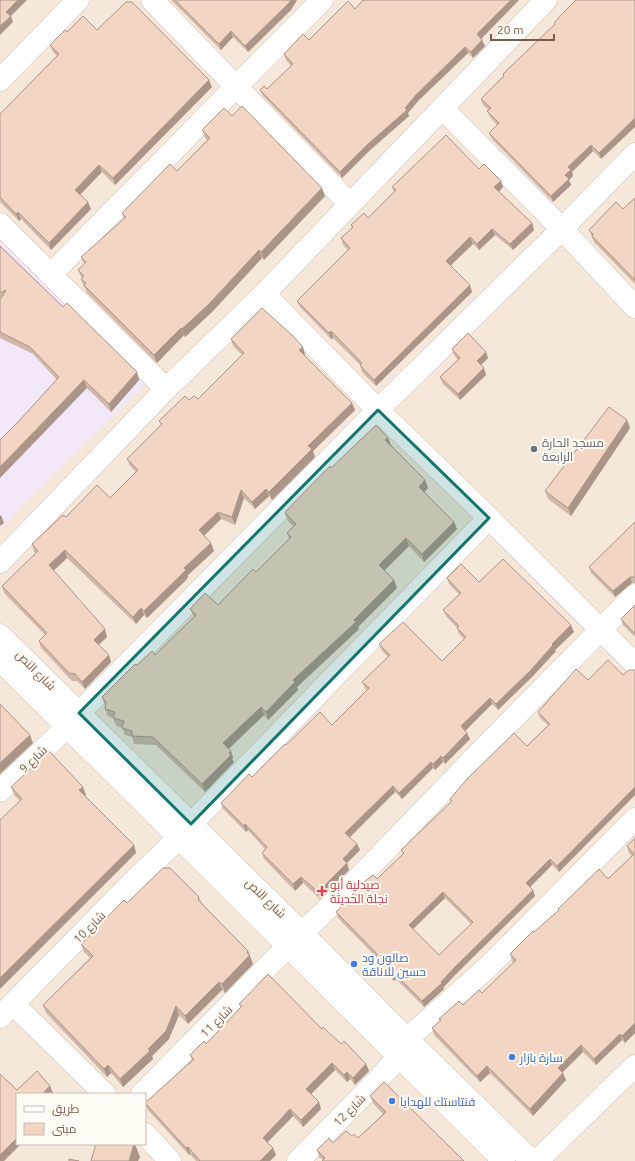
<svg xmlns="http://www.w3.org/2000/svg" width="635" height="1161" font-family="Ubuntu,Cairo,sans-serif">
<style>
.residential{fill:#f5e8da;fill-rule:evenodd}
.education{fill:#f3e8fa}
.lines{fill:none;stroke-linecap:round;stroke-linejoin:round}
.minor-casing{stroke:#d1beb0;stroke-width:23}
.secondary-casing{stroke:#d6c0b0;stroke-width:23}
.minor{stroke:#fff;stroke-width:22}
.secondary{stroke:#fff;stroke-width:22}
.wall{fill:#d1b7a8;fill-rule:evenodd}
.shaded-wall{fill:#aa9588}
.building{fill:#f3d5c3;stroke:#aa9588;fill-rule:evenodd}
.marked{fill:#0f766e;fill-opacity:0.2;stroke:#0f766e;stroke-width:3;stroke-linejoin:round}
.worship-dot{fill:#6b7280;stroke:#fffaf3;stroke-width:1.5}
.health-dot{fill:#e0444e;stroke:#fffaf3;stroke-width:1.5}
.shop-dot{fill:#3f7fe0;stroke:#fffaf3;stroke-width:1.5}
.labels{text-anchor:middle;dominant-baseline:central;stroke-width:4;stroke-linejoin:round;paint-order:stroke}
.worship-label{font-size:12px;fill:#5b616d;stroke:#fffaf3;text-anchor:start}
.street-label{font-size:12px;fill:#7a5c4d;stroke:#fffaf3}
.health-label{font-size:12px;fill:#be3a42;stroke:#fffaf3;text-anchor:start}
.shop-label{font-size:12px;fill:#366cbe;stroke:#fffaf3;text-anchor:start}
</style>
<rect width="100%" height="100%" fill="#fdf6ec"/>
<path class="residential" d="M0 0H635V1161H0ZM17 1094H145V1144H17Z"/>
<polygon class="education" points="0,237 145,384 0,528"/>
<g class="lines">
<g class="minor-casing">
<g id="minor">
<polyline points="152,0 350,204"/>
<polyline points="0,80 78,0"/>
<polyline points="443,109 562,229 635,307"/>
<polyline points="0,224 166,389"/>
<polyline points="51,274 322,0"/>
<polyline points="264,294 378,410 489,518 635,664"/>
<polyline points="0,562 166,389 264,294 546,0"/>
<polyline points="79,713 378,410 562,229 635,154"/>
<polyline points="0,791 67,727"/>
<polyline points="191,824 489,518"/>
<polyline points="302,933 347,890 482,750 635,595"/>
<polyline points="13,1004 105,1094"/>
<polyline points="0,1017 136,879 179,838"/>
<polyline points="407,1039 488,967 635,819"/>
<polyline points="142,1094 288,946"/>
<polyline points="145,1134 170,1161"/>
<polyline points="298,1161 377,1081 399,1056"/>
<polyline points="537,1161 635,1066"/>
</g>
</g>
<g class="secondary-casing">
<g id="secondary">
<polyline points="0,635 302,933 407,1039 532,1161"/>
<polyline points="0,660 504,1161"/>
</g>
</g>
<use href="#minor" class="minor"/>
<use href="#secondary" class="secondary"/>
</g>
<g class="wall">
<polygon points="171,0 297,0 291,10 248,52 233,37 221,50"/>
<polygon points="363,0 519,0 481,39 482,40 485,46 473,58 468,53 418,101 408,113 409,116 369,151 342,178 263,96 260,90 267,89 291,66 286,60 284,54 309,40 355,9"/>
<polygon points="564,12 601,159 593,151 572,172 573,176 569,180 571,185 553,202 492,139 489,133 497,125 490,117 487,111 489,110 483,105 481,99 503,76 503,74 555,25 554,23"/>
<polygon points="97,30 212,87 115,185 102,172 80,194 91,209 51,250 21,219 19,221 0,202 0,114 57,56 53,52 50,45 67,32"/>
<polygon points="232,116 325,196 264,260 262,258 212,312 185,337 184,335 157,363 87,293 85,288 84,287 81,279 82,279 78,270 84,264 81,257 124,219 122,213 177,171 207,140 205,138 202,130"/>
<polygon points="479,169 501,181 503,187 499,192 532,223 534,230 513,250 495,235 479,250 473,244 451,265 472,292 376,386 362,372 360,365 333,338 331,339 300,307 297,301 348,250 343,245 341,238 352,228 351,225 368,218 394,192 392,187"/>
<polygon points="635,198 635,284 594,242 589,230 623,209"/>
<polygon points="0,246 63,307 137,372 139,380 111,412 87,388 18,422 57,380 33,354 0,338"/>
<polygon points="231,339 303,347 305,355 304,355 352,403 355,410 313,451 315,457 272,500 269,496 255,509 244,498 235,525 221,519 204,535 214,551 188,575 188,577 186,580 147,618 144,615 136,624 67,558 53,571 107,637 99,645 109,655 111,662 85,689 77,681 72,681 41,648 39,641 45,635 4,593 2,586 36,553 34,552 32,544 66,517 110,498 136,472 130,466 127,459 161,425 159,421 189,400 198,399 242,355 233,346"/>
<polygon points="452,349 486,352 488,358 481,365 486,375 460,400 443,384 440,377 458,360 454,355"/>
<polygon points="630,428 571,516 548,499 545,491"/>
<polygon points="388,438 391,445 425,480 428,488 424,492 454,522 457,529 424,562 409,546 384,570 394,580 397,588 358,627 359,629 297,687 298,690 268,720 264,715 229,749 231,751 233,758 232,759 234,762 205,792 156,745 134,744 132,737 125,735 122,728 116,726 113,718 108,716 105,709 105,706 102,697 137,665 155,655 194,617 190,609 218,605 256,572 289,539 287,533 293,526 288,521 285,513 331,468"/>
<polygon points="635,522 635,583 632,583 615,597 591,573 589,567"/>
<polygon points="447,578 479,582 574,632 555,650 556,651 533,676 498,710 492,704 465,731 470,739 445,764 443,762 435,770 433,768 402,799 395,792 350,837 357,844 360,850 347,863 349,870 320,899 303,883 295,891 264,859 262,853 265,849 248,830 246,832 223,809 221,803 252,777 286,745 332,725 367,690 365,688 362,682 388,657 382,651 379,644 442,661 464,639 459,634 457,628 446,616 443,610 459,594 449,584"/>
<polygon points="635,605 635,637 623,625 621,619"/>
<path d="M635 670V795L559 872 552 865 530 887 533 890 535 896 455 975 443 988 444 989 424 1007 396 979 394 981 380 967 378 961 379 960 338 918 336 912 377 879 403 854 401 850 451 802 450 799 527 746 548 725 540 718 538 712 588 680 623 675ZM445 898 471 924 439 955 413 929Z"/>
<polygon points="11,787 86,795 85,796 134,845 136,853 20,801 14,795"/>
<polygon points="635,838 635,1033 625,1043 622,1040 596,1065 583,1052 562,1072 566,1080 533,1116 490,1073 480,1082 434,1035 432,1028 440,1021 439,1019 463,1005 482,993 514,962 512,961 510,954 558,911 558,909 608,879 632,856 629,853 627,846"/>
<polygon points="199,897 201,902 203,905 248,951 253,964 225,993 222,990 188,1024 179,1015 169,1039 152,1056 153,1059 123,1087 111,1073 107,1077 46,1013 43,1005 90,958 84,952 81,944 127,903"/>
<polygon points="239,1004 322,1029 366,1064 369,1071 355,1085 350,1079 347,1082 335,1070 311,1094 321,1109 303,1127 293,1116 267,1142 273,1148 276,1155 270,1161 196,1161 190,1154 189,1155 148,1110 145,1103 192,1060 190,1055 206,1044 241,1007"/>
<polygon points="370,1096 464,1161 323,1160 319,1157 317,1150 333,1143 352,1136 358,1138 383,1114 373,1103"/>
</g>
<g class="shaded-wall">
<polygon points="18,0 27,0 9,18 6,12"/>
<polygon points="291,0 297,0 291,10 248,52 245,46"/>
<polygon points="511,0 519,0 479,41 477,34"/>
<polygon points="11,16 13,22 0,35 0,26"/>
<polygon points="231,31 233,37 221,50 219,44"/>
<polygon points="482,40 485,46 473,58 471,52"/>
<polygon points="465,47 468,53 418,101 408,113 409,116 369,151 342,178 340,172 405,108 416,95"/>
<polygon points="209,80 212,87 115,185 113,178"/>
<polygon points="635,118 635,127 601,159 599,153"/>
<polygon points="591,145 593,151 572,172 573,176 569,180 571,185 553,202 551,196 565,175 568,167"/>
<polygon points="99,165 102,172 78,197 75,190"/>
<polygon points="501,181 503,187 497,194 494,187"/>
<polygon points="322,188 325,196 264,260 261,252"/>
<polygon points="88,202 91,209 51,250 49,243"/>
<polygon points="18,212 21,219 19,221 16,214"/>
<polygon points="532,223 534,230 513,250 510,244"/>
<polygon points="492,229 495,235 479,250 477,244"/>
<polygon points="470,237 473,244 449,267 446,261"/>
<polygon points="259,250 262,258 212,312 185,337 182,329"/>
<polygon points="470,285 472,292 376,386 374,380"/>
<polygon points="181,328 184,335 157,363 154,355"/>
<polygon points="331,331 333,338 331,339 329,333"/>
<polygon points="303,347 305,355 302,358 299,350"/>
<polygon points="486,352 488,358 479,367 477,361"/>
<polygon points="484,368 486,375 460,400 458,394"/>
<polygon points="137,372 139,380 111,412 109,404"/>
<polygon points="84,380 87,388 0,478 0,467"/>
<polygon points="352,403 355,410 313,451 315,457 272,500 269,492 308,446"/>
<polygon points="627,420 630,428 571,516 568,508"/>
<polygon points="388,438 391,445 385,440"/>
<polygon points="425,480 428,488 422,495 419,487"/>
<polygon points="266,489 269,496 255,509 252,502"/>
<polygon points="241,490 244,498 235,525 232,517"/>
<polygon points="218,512 221,519 202,538 199,530"/>
<polygon points="1,515 4,523 0,526 0,516"/>
<polygon points="454,522 457,529 424,562 422,554"/>
<polygon points="406,538 409,546 382,573 379,565"/>
<polygon points="211,543 214,551 188,575 188,577 186,580 147,618 144,611 184,568"/>
<polygon points="65,550 67,558 51,573 49,565"/>
<polygon points="630,577 632,583 615,597 613,591"/>
<polygon points="394,580 397,588 358,627 359,629 297,687 298,690 268,720 266,712 293,680"/>
<polygon points="141,608 144,615 136,624 133,617"/>
<polygon points="571,625 574,632 555,650 556,651 533,676 498,710 496,704 552,644"/>
<polygon points="105,629 107,637 96,647 94,640"/>
<polygon points="109,655 111,662 85,689 82,682"/>
<polygon points="490,698 492,704 463,733 461,726"/>
<polygon points="261,707 264,715 226,751 223,743"/>
<polygon points="467,733 470,739 445,764 443,758"/>
<polygon points="30,735 33,743 0,774 0,763"/>
<polygon points="231,751 233,758 232,759 234,762 205,792 202,784"/>
<polygon points="441,756 443,762 435,770 433,764"/>
<polygon points="431,762 433,768 402,799 399,793"/>
<polygon points="393,786 395,792 348,839 345,833"/>
<polygon points="83,787 86,795 82,798 79,790"/>
<polygon points="635,787 635,795 559,872 557,866"/>
<polygon points="245,824 248,830 246,832 244,826"/>
<polygon points="357,844 360,850 345,865 343,859"/>
<polygon points="134,845 136,853 0,989 0,978"/>
<polygon points="550,859 552,865 528,889 526,883"/>
<polygon points="347,863 349,870 320,899 318,892"/>
<polygon points="301,877 303,883 295,891 293,884"/>
<polygon points="533,890 535,896 455,975 443,988 444,989 424,1007 422,1001 453,969"/>
<polygon points="443,892 445,898 411,931 409,925"/>
<polygon points="248,951 253,964 225,993 222,984"/>
<polygon points="394,973 396,979 394,981 392,975"/>
<polygon points="219,982 222,990 188,1024 185,1016"/>
<polygon points="176,1006 179,1015 169,1039 152,1056 153,1059 123,1087 120,1079 148,1049"/>
<polygon points="635,1023 635,1033 625,1043 622,1036"/>
<polygon points="620,1034 622,1040 596,1065 594,1059"/>
<polygon points="581,1045 583,1052 560,1075 558,1068"/>
<polygon points="332,1063 335,1070 309,1096 306,1089"/>
<polygon points="366,1064 369,1071 355,1085 353,1078"/>
<polygon points="108,1065 111,1073 107,1077 104,1069"/>
<polygon points="487,1066 490,1073 480,1082 477,1076"/>
<polygon points="347,1072 350,1079 347,1082 344,1075"/>
<polygon points="563,1073 566,1080 533,1116 530,1109"/>
<polygon points="50,1086 53,1093 52,1094 42,1094"/>
<polygon points="319,1102 321,1109 303,1127 301,1120"/>
<polygon points="290,1109 293,1116 265,1145 263,1138"/>
<polygon points="17,1138 17,1144 21,1144 4,1161 0,1161 0,1155"/>
<polygon points="134,1144 135,1144 140,1157 138,1161 129,1161"/>
<polygon points="188,1147 190,1154 189,1155 186,1148"/>
<polygon points="273,1148 276,1155 270,1161 260,1161"/>
</g>
<g class="building">
<polygon points="0,0 18,0 6,12 11,16 0,26"/>
<polygon points="175,0 291,0 289,3 245,46 231,31 219,44"/>
<polygon points="363,0 511,0 477,34 482,40 471,52 465,47 416,95 405,108 407,110 367,145 340,172 260,90 264,86 267,89 293,64 284,54 303,34 309,40 348,1 355,9"/>
<polygon points="576,0 635,0 635,118 599,153 591,145 568,167 571,170 565,175 569,179 551,196 489,133 499,123 487,111 491,108 481,99 504,76 503,74 555,24 554,23 564,12"/>
<polygon points="126,2 132,2 209,80 113,178 99,165 75,190 88,202 49,243 18,212 16,214 0,197 0,114 59,54 50,45 65,30 67,32 83,16 97,30"/>
<polygon points="242,106 322,188 261,252 259,250 209,304 182,329 181,328 154,355 84,285 86,283 81,279 84,276 78,270 86,262 81,257 126,217 122,213 170,164 177,171 210,138 202,130 224,108 232,116"/>
<polygon points="446,135 479,169 484,164 501,181 494,187 532,223 510,244 492,229 477,244 470,237 446,261 470,285 374,380 360,365 362,363 331,331 329,333 297,301 350,248 341,238 353,227 351,225 364,213 368,218 396,190 392,187"/>
<polygon points="635,198 635,280 592,236 593,234 589,230 616,202 623,209"/>
<polygon points="0,246 63,307 67,303 137,372 109,404 84,380 0,467 0,440 18,422 59,377 30,347 0,332 0,300 6,290 0,293"/>
<polygon points="262,308 293,336 303,347 299,350 352,403 308,446 312,449 269,492 266,489 252,502 241,490 232,517 218,512 199,530 211,543 184,568 186,570 184,572 144,611 141,608 133,617 65,550 49,565 105,629 94,640 109,655 82,682 75,674 69,673 39,641 47,633 2,586 38,551 32,544 63,515 66,517 97,485 110,498 138,470 127,459 162,424 159,421 185,396 189,400 194,396 198,399 244,353 231,339"/>
<polygon points="468,333 486,352 477,361 484,368 458,394 440,377 460,358 452,349"/>
<polygon points="609,407 627,420 568,508 545,491"/>
<polygon points="376,425 388,438 385,440 425,480 419,487 454,522 422,554 406,538 379,565 394,580 354,620 356,622 293,680 295,682 266,712 261,707 223,743 231,751 229,753 231,755 202,784 153,737 132,736 132,731 122,728 124,721 113,718 115,712 105,709 106,702 102,697 135,664 137,665 152,651 155,655 196,615 190,609 205,593 218,605 253,569 256,572 291,537 287,533 296,524 285,513 287,510 330,466 331,468"/>
<polygon points="635,522 635,577 630,577 613,591 589,567"/>
<polygon points="503,559 571,625 552,644 553,645 531,670 496,704 490,698 461,726 467,733 443,758 441,756 433,764 431,762 399,793 393,786 345,833 357,844 343,859 347,863 318,892 301,877 293,884 262,853 267,847 245,824 244,826 221,803 249,774 252,777 285,744 286,745 320,712 332,725 369,688 362,682 390,655 379,644 403,622 442,661 466,637 457,628 459,626 443,610 461,593 447,578 461,564 479,582"/>
<polygon points="635,605 635,634 621,619"/>
<path d="M608 660 623 675 629 670H635V787L557 866 550 859 526 883 533 890 453 969 441 982 442 983 422 1001 394 973 392 975 378 961 381 958 336 912 365 881 373 875 377 879 404 853 401 850 452 801 450 799 467 779 514 733 527 746 550 724 538 712 576 669 588 680ZM443 892 473 922 439 955 409 925Z"/>
<polygon points="0,704 30,735 0,763"/>
<polygon points="49,751 83,787 79,790 134,845 0,978 0,820 22,799 11,787"/>
<polygon points="635,838 635,1023 622,1036 620,1034 594,1059 581,1045 558,1068 563,1073 530,1109 487,1066 477,1076 432,1028 441,1020 439,1019 459,1001 463,1005 479,990 482,993 516,960 510,954 533,931 534,932 559,910 558,909 599,869 608,879 634,854 627,846"/>
<polygon points="163,868 170,868 199,897 198,899 203,905 248,951 247,953 250,955 222,984 219,982 185,1016 176,1006 166,1031 148,1049 150,1051 120,1079 108,1065 104,1069 43,1005 93,956 81,944 124,900 127,903"/>
<polygon points="268,974 322,1029 323,1027 341,1044 344,1041 366,1064 353,1078 347,1072 344,1075 332,1063 306,1089 319,1102 301,1120 290,1109 263,1138 273,1148 260,1161 200,1161 188,1147 186,1148 145,1103 194,1059 190,1055 204,1041 206,1044 242,1006 239,1004"/>
<polygon points="37,1071 50,1086 42,1094 17,1094 17,1138 0,1155 0,1074 17,1090"/>
<polygon points="384,1082 464,1161 322,1161 325,1158 317,1150 329,1138 333,1143 346,1131 352,1136 354,1134 358,1138 386,1112 370,1096"/>
<polygon points="96,1144 134,1144 129,1161 91,1161"/>
<polygon points="69,1159 79,1161 69,1161"/>
</g>
<path class="marked" d="M378 410 489 518 191 824 79 713Z"/>
<circle class="worship-dot" cx="534" cy="449" r="4"/>
<path class="health-dot" d="M320 885h4v4h4v4h-4v4h-4v-4h-4v-4h4z"/>
<g class="shop-dot">
<circle cx="354" cy="964" r="4"/>
<circle cx="512" cy="1057" r="4"/>
<circle cx="392" cy="1101" r="4"/>
</g>
<g class="labels">
<g class="worship-label">
<text x="542" y="442">مسجد الحارة<tspan x="542" dy="14">الرابعة</tspan></text>
</g>
<g class="street-label">
<text transform="translate(36 670) rotate(45)">شارع النص</text>
<text transform="translate(33 759) rotate(-44)">شارع 9</text>
<text transform="translate(266 898) rotate(44)">شارع النص</text>
<text transform="translate(89 927) rotate(-45)">شارع 10</text>
<text transform="translate(216 1021) rotate(-45)">شارع 11</text>
<text transform="translate(349 1110) rotate(-45)">شارع 12</text>
</g>
<g class="health-label">
<text x="330" y="884">صيدلية أبو<tspan x="330" dy="14">نجلة الحديثة</tspan></text>
</g>
<g class="shop-label">
<text x="362" y="957">صالون ود<tspan x="362" dy="14">حسين للاناقة</tspan></text>
<text x="520" y="1057">سارة بازار</text>
<text x="400" y="1101">فنتاستك للهدايا</text>
</g>
</g>
<rect x="16" y="1093" width="130" height="52" fill="#fffaf3" stroke="#cabbb1"/>
<rect x="24" y="1106" width="20" height="6" fill="#ffffff" stroke="#cabbb1"/>
<text x="52" y="1113" font-size="12" fill="#7a5c4d">طريق</text>
<rect x="24" y="1123" width="20" height="12" fill="#f3d5c3" stroke="#cabbb1"/>
<text x="52" y="1133" font-size="12" fill="#7a5c4d">مبنى</text>
<path d="M491 34v6h63v-6" fill="none" stroke="#7a5c4d" stroke-width="2"/>
<text x="497" y="34" font-size="12" fill="#7a5c4d" stroke="#fffaf3" stroke-width="3" paint-order="stroke">20 m</text>
</svg>
